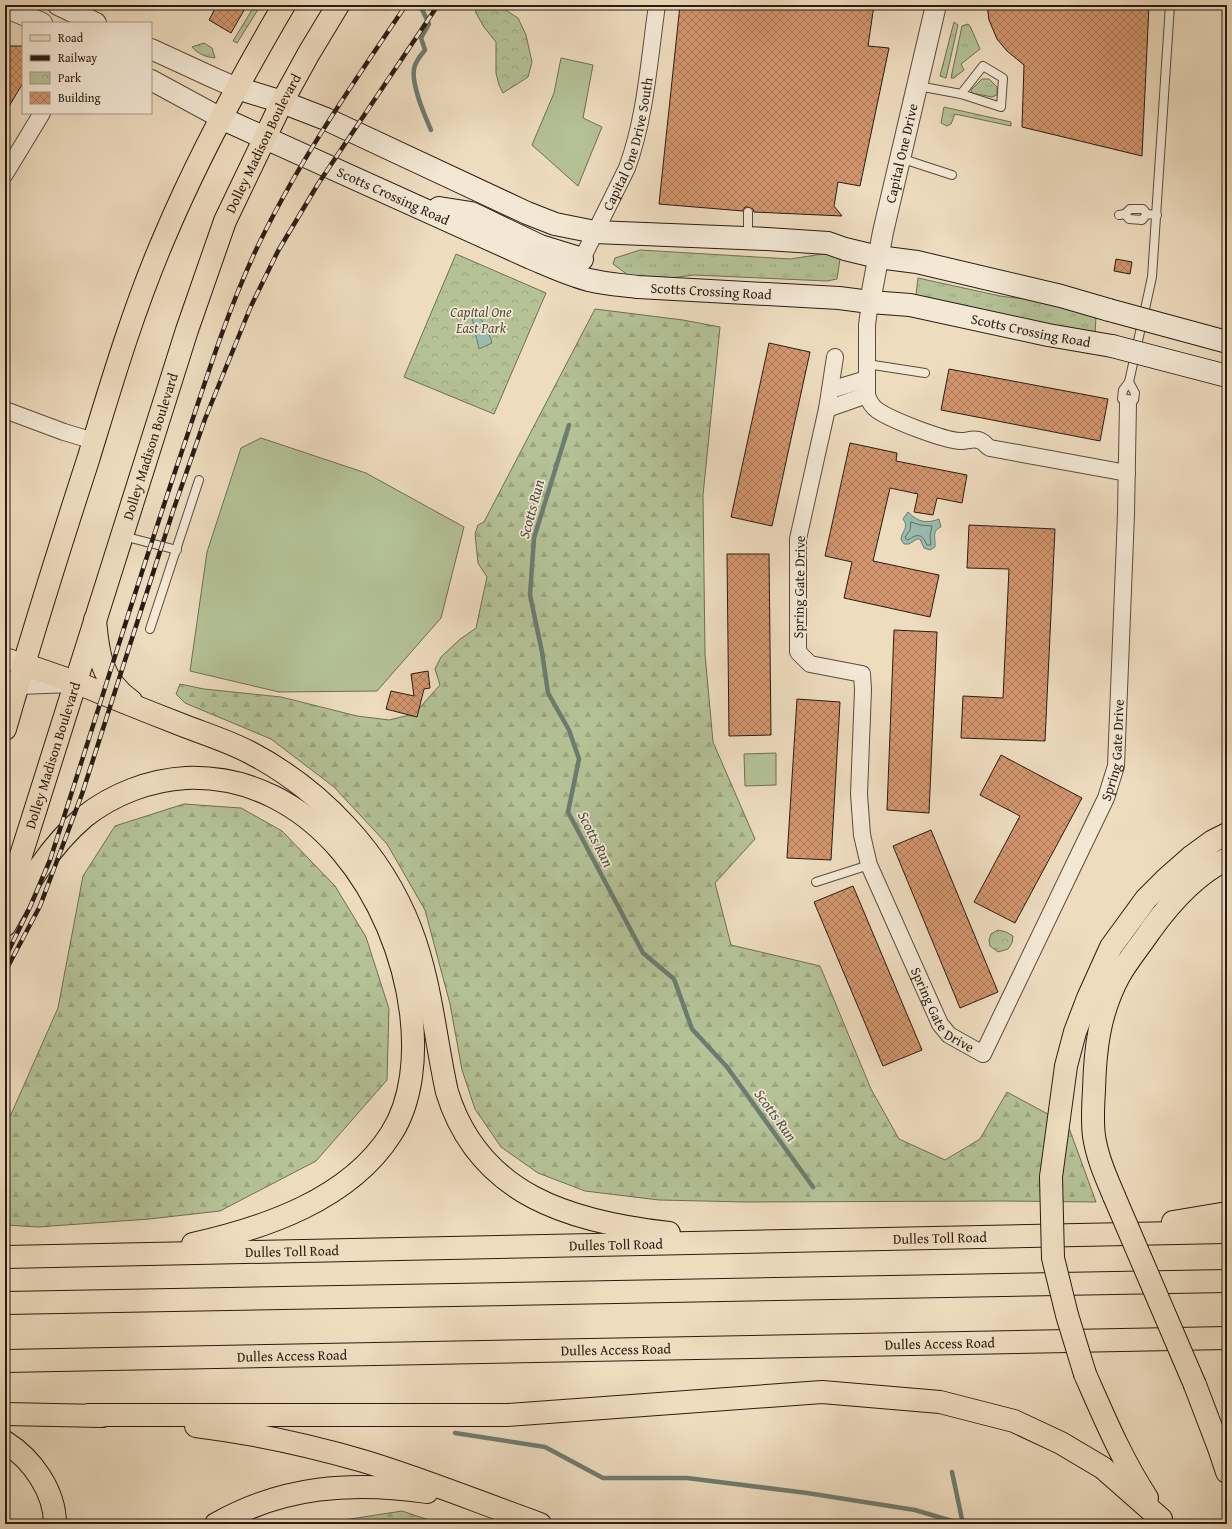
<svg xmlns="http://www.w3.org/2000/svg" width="1232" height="1529" font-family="'Gentium Book Plus',serif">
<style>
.grass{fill:url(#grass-tufts);stroke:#6e6f54}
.forest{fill:url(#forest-firs);stroke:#6e6f54}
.park{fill:url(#park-crowns);stroke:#6e6f54}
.garden{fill:#b4c296;stroke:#6e6f54}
.water{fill:#99bcaf;stroke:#6c7c70}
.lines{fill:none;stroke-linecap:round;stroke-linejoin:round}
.shore{stroke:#616c60;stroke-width:1}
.stream{stroke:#6c7c70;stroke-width:4.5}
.building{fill:url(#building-cross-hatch);stroke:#291c12}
.service-casing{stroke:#5a4c3d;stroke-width:10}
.minor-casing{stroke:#5a4c3d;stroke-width:18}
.tertiary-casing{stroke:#5a4c3d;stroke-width:22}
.secondary-casing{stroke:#291c12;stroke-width:24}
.primary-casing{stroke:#291c12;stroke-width:24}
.motorway-casing{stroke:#291c12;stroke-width:24}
.service{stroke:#f4e8d5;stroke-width:8}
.minor{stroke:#f4e8d5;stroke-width:16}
.tertiary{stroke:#f4e8d5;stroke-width:20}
.secondary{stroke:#f4e8d5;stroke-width:22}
.primary{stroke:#eedcbf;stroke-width:22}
.motorway{stroke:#eedcbf;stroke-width:22}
.rail-casing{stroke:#291c12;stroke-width:4.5}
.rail{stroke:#f4e8d5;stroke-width:3;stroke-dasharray:9;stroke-linecap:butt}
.secondary-bridge-casing{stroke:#291c12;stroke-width:24;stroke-linecap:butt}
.motorway-bridge-casing{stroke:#291c12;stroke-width:24;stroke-linecap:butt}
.secondary-bridge{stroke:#f4e8d5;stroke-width:22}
.motorway-bridge{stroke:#eedcbf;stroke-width:22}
.labels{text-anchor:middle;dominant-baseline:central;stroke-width:3.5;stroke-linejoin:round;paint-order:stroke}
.street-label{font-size:14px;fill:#291c12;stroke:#f4e8d5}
.park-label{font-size:14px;font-style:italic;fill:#534e3a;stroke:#f4e8d5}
.water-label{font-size:15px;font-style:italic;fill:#4b4c41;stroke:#f4e8d5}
</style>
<defs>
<pattern id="grass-tufts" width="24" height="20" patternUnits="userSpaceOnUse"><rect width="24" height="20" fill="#b4c296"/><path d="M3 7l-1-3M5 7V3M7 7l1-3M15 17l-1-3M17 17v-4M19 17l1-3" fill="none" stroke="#9ba680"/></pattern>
<pattern id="forest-firs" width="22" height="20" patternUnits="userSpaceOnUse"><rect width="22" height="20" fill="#b4c296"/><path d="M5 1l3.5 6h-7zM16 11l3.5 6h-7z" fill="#9ba680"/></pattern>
<pattern id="park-crowns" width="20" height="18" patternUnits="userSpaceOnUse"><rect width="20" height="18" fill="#b4c296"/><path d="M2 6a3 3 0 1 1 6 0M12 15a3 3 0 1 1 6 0" fill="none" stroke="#9ba680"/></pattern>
<pattern id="building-cross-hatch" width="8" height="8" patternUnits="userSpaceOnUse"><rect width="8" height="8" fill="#d3966e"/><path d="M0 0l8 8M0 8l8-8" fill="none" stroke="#ab7a59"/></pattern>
</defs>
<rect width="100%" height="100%" fill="#eedcbf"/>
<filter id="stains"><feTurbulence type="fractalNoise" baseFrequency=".005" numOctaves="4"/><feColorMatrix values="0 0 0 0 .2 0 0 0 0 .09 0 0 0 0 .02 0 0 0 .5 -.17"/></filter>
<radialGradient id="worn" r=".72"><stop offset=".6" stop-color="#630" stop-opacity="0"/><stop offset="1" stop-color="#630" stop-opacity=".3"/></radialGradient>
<g class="grass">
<polygon points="255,5 259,8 237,43 233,41"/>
<polygon points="954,22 958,25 946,78 940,76"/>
<polygon points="968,24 970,26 980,49 961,64 964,70 954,78 951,78 962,26"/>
<path d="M204 43 212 48 215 58C206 57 198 54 192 47Z"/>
<polygon points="982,79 989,79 997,87 997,95 992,97 972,93 971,90"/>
<polygon points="944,107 1011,122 1011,126 955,114 951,124 947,126 941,123"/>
<polygon points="640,250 790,259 829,253 840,259 837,279 827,281 694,275 648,281 628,275 613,264 615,258"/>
<polygon points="918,278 1000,296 1040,301 1096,316 1095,334 956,307 916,295"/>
</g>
<g class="forest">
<polygon points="595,309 683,320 720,327 703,495 705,654 713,742 755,839 715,883 731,945 820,966 871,1089 899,1139 945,1160 980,1139 1007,1092 1068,1125 1096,1202 1004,1201 747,1202 659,1200 585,1191 538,1173 501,1147 475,1109 462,1070 450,1004 425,910 387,844 334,787 271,739 185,703 176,694 180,684 204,689 281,697 357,716 389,720 414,714 440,685 435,669 441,657 459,640 476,628 487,577 478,563 475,534 478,525 484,522"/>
<polygon points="184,804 241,808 282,831 335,886 366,937 389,1009 387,1080 316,1161 220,1211 149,1219 38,1227 5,1225 5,1128 58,1008 83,876 115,826"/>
<polygon points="402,1511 441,1524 318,1524"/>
</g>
<g class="park">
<polygon points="475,5 502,5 507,11 518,18 526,35 532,62 528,77 503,93 499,85 496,73 496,42 484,27 476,13"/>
<polygon points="456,254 546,293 494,414 404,377"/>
<polygon points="998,930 1006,932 1013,936 1012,943 1008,949 998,952 990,946 989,940 991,934"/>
</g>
<g class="garden">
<polygon points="561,58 593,65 583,118 602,127 578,186 532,145 554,93"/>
<polygon points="261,438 366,473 464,527 441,618 377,691 279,692 190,671 207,552 241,448"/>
<polygon points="776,753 776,785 745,786 744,754"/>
</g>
<g class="water">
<polygon points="473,308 487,328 492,343 479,349 470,309"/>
<path d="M908 512C918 522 926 524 939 519L941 527C931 531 936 539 935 547L930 550 924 548 920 539H917L909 544H904L901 540C901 531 910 528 903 519Z"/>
</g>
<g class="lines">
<path class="shore" d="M911 522 920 525 932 526 930 536 931 545H927C922 534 918 533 908 540L906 539 905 537 910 530Z"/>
<g class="stream">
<path d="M420 5 429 24 421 38 425 50C420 56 415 62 414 69 411 85 425 116 431 130"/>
<polyline points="569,425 534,538 530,595 542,652 548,693 569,730 579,759 568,812 643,953 674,979 692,1029 727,1067 813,1187"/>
<polyline points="455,1433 545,1447 603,1478 687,1478 807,1493 915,1510 962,1524"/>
<polyline points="952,1472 963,1524"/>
</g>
</g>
<g class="building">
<polygon points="217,5 247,5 231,33 209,20"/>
<polygon points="680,5 874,5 868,46 889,48 860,186 838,182 834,206 842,216 754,212 753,209 748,207 745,207 743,211 659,204"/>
<polygon points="987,5 1149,5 1142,156 1022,127 1024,65 1007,51 997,39 989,20"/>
<polygon points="5,46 23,46 23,83 5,113"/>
<polygon points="1116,259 1132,262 1130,274 1114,271"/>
<polygon points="769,343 810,352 772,526 731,517"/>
<polygon points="949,369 1108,399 1100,441 941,410"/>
<polygon points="850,443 897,453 896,461 967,475 962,503 937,498 933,515 914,512 918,494 890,488 873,561 939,575 930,617 844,598 852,562 825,556"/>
<polygon points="969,525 1055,529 1045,741 961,738 963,696 1003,698 1009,569 967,568"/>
<polygon points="727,554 769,554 771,735 729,736"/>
<polygon points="894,630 937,632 929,813 887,810"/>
<polygon points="428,671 430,688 424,689 417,717 386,709 391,691 414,696 411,674"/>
<polygon points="797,699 840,702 831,860 787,858"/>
<polygon points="1001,755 1082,798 1015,923 974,902 1020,816 980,795"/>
<polygon points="931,830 998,992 960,1008 893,846"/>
<polygon points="853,886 922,1050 883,1066 814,902"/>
</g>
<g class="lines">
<g class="service-casing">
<g id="service">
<polyline points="918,86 961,94 1001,107 1003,78 983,66 961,94"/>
<polyline points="900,158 952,175"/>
<polyline points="1125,214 1129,219 1142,220 1147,214"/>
<polyline points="1119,215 1125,214 1130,209 1143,209 1147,214 1157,215"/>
<polyline points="748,237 748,212"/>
<polyline points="867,364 925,373"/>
<polyline points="1129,382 1135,393 1134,400 1128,403 1122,399 1123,390 1129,382 1152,277 1170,5"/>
<polyline points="123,536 177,550"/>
<polyline points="150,629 199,480"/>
<polyline points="816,882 869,865"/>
</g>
</g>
<g class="minor-casing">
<g id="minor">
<polyline points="5,174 42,113"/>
<path id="s1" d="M577 269 627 168C646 116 649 60 657 5"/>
<path d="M870 302 867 325V395C869 401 871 406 877 410 891 420 943 440 960 441 967 442 973 437 981 441 984 442 986 446 990 448L1127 473"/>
<path id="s2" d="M835 357 827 409 798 539V652L810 664 862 674 863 690 859 794 862 835 869 865 940 1024 949 1035 983 1054 1106 798 1116 766 1126 514 1128 403"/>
<polyline points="830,390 867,379"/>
<polyline points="827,409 867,395"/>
<polyline points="5,410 64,432 94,441"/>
</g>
</g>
<g class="tertiary-casing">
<g id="tertiary">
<polyline points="58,5 96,23"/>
<polyline points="5,7 42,23"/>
<polyline points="151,49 214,78 237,88"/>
<polyline points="151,80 221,118"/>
<path id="s3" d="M870 302 883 232 936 5"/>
<polyline points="5,658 23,664"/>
<polyline points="5,681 18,684 73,682"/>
</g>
</g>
<g class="secondary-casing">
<g id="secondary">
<polyline points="237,88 282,102 326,119 527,213 555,224 595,232 767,239 828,243 845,249 878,257 917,262 1061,296 1109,310"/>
<path id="s4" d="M221 118 531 258C550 266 569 275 589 280 605 284 622 285 638 287L839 298 870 302 910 305 1048 335 1112 346"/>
<polyline points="439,208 471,213 540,246 582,259"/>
</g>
</g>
<g class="primary-casing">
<g id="primary">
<polyline points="23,664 75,682"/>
<path d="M5 729C31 638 59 549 88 460 111 385 133 310 164 238 198 157 240 80 284 5"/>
<path id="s5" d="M5 906 187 330 225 221 282 102 309 53 338 5"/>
</g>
</g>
<g class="motorway-casing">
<g id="motorway">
<path d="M95 620C98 654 101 680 131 701"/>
<path d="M75 682C111 697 146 711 182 725 205 734 228 741 249 752 322 790 382 854 411 930 431 982 435 1038 447 1092 479 1196 572 1222 669 1233"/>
<path d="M5 925C26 886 50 846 84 817 113 794 150 780 186 778 314 773 397 899 411 1013 416 1053 413 1100 391 1134 349 1200 264 1228 193 1244"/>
<polyline points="1051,1177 1066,1066 1075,1032 1088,998 1111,947 1146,899 1166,879 1191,857 1213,841 1227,834"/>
<path d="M1114 1196C1106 1177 1097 1157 1094 1136 1092 1121 1093 1106 1094 1090 1095 1050 1099 1013 1119 976 1128 960 1140 946 1150 931 1170 903 1196 874 1227 859"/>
<polyline points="1173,1222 1227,1213"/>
<path id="s6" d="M5 1257 1227 1232"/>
<polyline points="5,1303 1227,1281"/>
<path id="s7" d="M5 1361 1227 1338"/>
<path d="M1085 1374C1104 1417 1121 1458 1147 1498"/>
<polyline points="1195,1385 1219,1448 1227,1472"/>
<polyline points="5,1414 102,1416"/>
<polyline points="89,1415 507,1415 822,1392 940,1402 1014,1421 1061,1443 1103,1468 1161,1519"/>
<path d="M196 1426C252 1433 308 1445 363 1461 423 1479 481 1503 540 1524"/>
<path d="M5 1442C32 1459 55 1491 55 1524"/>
<path d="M216 1524C283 1486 352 1481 427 1492"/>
</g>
</g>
<use href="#service" class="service"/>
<use href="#minor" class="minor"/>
<use href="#tertiary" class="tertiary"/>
<use href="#secondary" class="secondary"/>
<use href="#primary" class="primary"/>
<use href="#motorway" class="motorway"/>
<g class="rail-casing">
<g id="rail">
<path d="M5 958 30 907 50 860C94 725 135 589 181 454 204 386 225 317 255 252 296 165 352 85 406 5"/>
<polyline points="5,972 40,906 82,794 173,511 205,419 251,306 278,251 318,184 438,5"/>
</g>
</g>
<use href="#rail" class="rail"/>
<g class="secondary-bridge-casing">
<g id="secondary-bridge">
<polyline points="1109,310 1227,342"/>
<polyline points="1112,346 1227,376"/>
</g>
</g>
<g class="motorway-bridge-casing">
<g id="motorway-bridge">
<polyline points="1051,1177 1053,1258 1067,1315 1085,1374"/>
<polyline points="1114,1196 1195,1385"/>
</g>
</g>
<use href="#secondary-bridge" class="secondary-bridge"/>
<use href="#motorway-bridge" class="motorway-bridge"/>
</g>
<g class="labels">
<g class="street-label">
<text stroke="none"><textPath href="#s5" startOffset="806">Dolley Madison Boulevard</textPath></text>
<text stroke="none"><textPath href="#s1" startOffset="136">Capital One Drive South</textPath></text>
<text stroke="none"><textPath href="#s3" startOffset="152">Capital One Drive</textPath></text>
<text stroke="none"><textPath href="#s4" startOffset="189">Scotts Crossing Road</textPath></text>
<text stroke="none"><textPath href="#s4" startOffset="525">Scotts Crossing Road</textPath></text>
<text stroke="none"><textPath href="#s4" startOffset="848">Scotts Crossing Road</textPath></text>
<text stroke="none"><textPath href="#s5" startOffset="482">Dolley Madison Boulevard</textPath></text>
<text transform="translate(799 587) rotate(-89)">Spring Gate Drive</text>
<text stroke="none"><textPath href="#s2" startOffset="1121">Spring Gate Drive</textPath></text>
<text stroke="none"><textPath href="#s5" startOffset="158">Dolley Madison Boulevard</textPath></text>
<text stroke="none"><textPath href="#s2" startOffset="725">Spring Gate Drive</textPath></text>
<text stroke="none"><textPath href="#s6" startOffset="935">Dulles Toll Road</textPath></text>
<text stroke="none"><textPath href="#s6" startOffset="611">Dulles Toll Road</textPath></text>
<text stroke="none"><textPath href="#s6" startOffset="287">Dulles Toll Road</textPath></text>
<text stroke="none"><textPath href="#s7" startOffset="935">Dulles Access Road</textPath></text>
<text stroke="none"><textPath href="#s7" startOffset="611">Dulles Access Road</textPath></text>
<text stroke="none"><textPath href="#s7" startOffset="287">Dulles Access Road</textPath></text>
</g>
<g class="park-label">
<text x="481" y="312">Capital One<tspan x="481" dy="16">East Park</tspan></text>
</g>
<g class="water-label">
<text transform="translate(531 509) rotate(-75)">Scotts Run</text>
<text transform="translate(596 839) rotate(63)">Scotts Run</text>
<text transform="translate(776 1115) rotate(54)">Scotts Run</text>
</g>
</g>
<rect width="1232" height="1529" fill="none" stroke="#eedcbf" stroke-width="20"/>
<rect x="6" y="6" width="1220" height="1517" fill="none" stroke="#291c12" stroke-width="2"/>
<rect x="10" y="10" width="1212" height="1509" fill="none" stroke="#291c12"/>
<rect x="22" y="22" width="130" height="92" fill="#f4e8d5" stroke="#a39687"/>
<rect x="30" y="35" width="20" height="6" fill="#eedcbf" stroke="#a39687"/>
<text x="58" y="42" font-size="12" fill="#291c12">Road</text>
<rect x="30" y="55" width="20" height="6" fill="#291c12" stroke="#a39687"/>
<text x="58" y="62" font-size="12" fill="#291c12">Railway</text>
<rect x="30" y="72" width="20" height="12" fill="url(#park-crowns)" stroke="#a39687"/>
<text x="58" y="82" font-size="12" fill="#291c12">Park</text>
<rect x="30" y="92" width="20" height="12" fill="url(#building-cross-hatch)" stroke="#a39687"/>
<text x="58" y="102" font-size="12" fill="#291c12">Building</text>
<rect width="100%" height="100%" filter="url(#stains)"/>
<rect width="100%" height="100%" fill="url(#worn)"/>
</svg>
